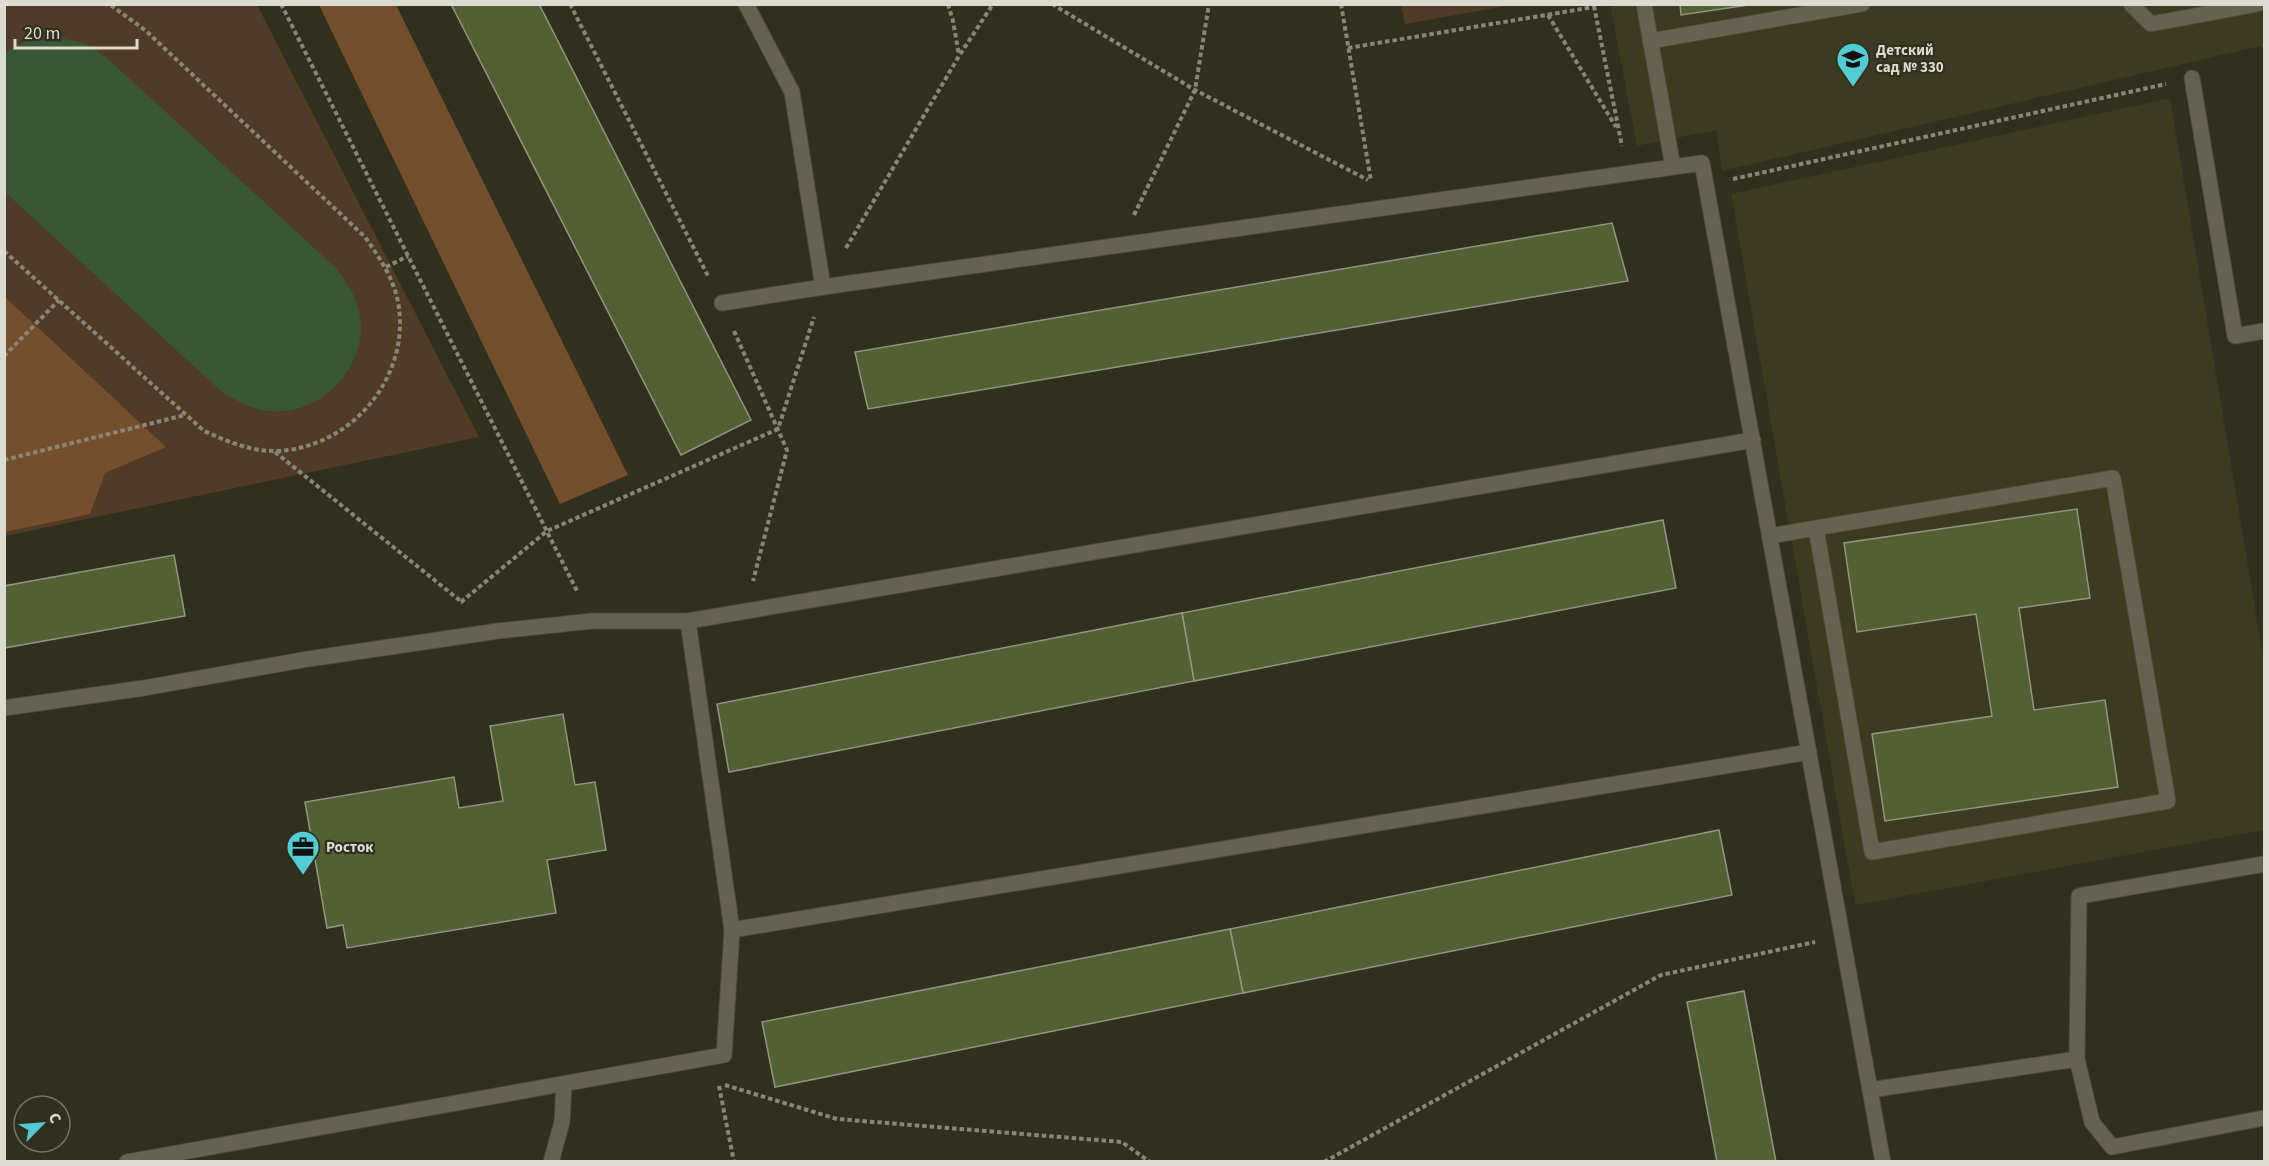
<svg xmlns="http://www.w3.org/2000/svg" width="2269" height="1166" font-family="'Source Sans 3',sans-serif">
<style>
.built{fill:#3c3a21}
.green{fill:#523b26}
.forest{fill:#734f2d}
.water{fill:#385834}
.building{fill:#536033;stroke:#909682;stroke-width:1.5}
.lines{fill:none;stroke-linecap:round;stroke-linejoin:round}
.service-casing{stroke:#4c4a3b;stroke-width:17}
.path{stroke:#888678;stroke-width:4;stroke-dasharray:4.5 3;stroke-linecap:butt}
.service{stroke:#65634f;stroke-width:15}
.labels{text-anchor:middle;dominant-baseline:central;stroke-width:4.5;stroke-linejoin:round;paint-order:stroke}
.poi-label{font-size:15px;font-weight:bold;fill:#dcdbd0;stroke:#312f1e;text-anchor:start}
</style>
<rect width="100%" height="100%" fill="#312f1e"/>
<g class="built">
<polygon points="1610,5 2264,5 2264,52 2261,46 1722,171 1716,130 1637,146"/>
<polygon points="2170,98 2264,663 2264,830 1855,905 1731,194"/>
</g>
<g class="green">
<polygon points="4,5 257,5 479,437 5,536"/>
<polygon points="1401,5 1401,4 1511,5 1405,24"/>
</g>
<g class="forest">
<polygon points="319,5 396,5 628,475 560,504"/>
<polygon points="5,297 166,447 105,473 90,514 5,532"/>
</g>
<path class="water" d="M61 38 86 44 108 59 336 268C346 281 355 294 359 312 371 364 321 418 268 411 251 409 237 401 222 392L5 192V53C21 40 41 39 61 38Z"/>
<g class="building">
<polygon points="451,4 539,4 751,420 681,455"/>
<polygon points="1680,4 1755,4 1681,15"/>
<polygon points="1612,223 1628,281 868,409 855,352"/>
<polygon points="2077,509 2090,598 2019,608 2034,710 2105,700 2118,787 1885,821 1872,734 1992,716 1976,614 1857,632 1844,543"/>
<polygon points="1663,520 1676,588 1194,681 1182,613"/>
<polygon points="174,555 185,616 4,648 4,586"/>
<polygon points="1182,613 1194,681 729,772 717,704"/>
<polygon points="563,714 575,785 595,782 606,850 547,860 556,913 347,948 343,925 327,928 305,802 454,777 459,808 503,801 490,726"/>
<polygon points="1719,830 1732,895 1243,993 1230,929"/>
<polygon points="1230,929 1243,993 775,1087 762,1022"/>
<polygon points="1744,991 1757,1061 1776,1162 1717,1162 1687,1002"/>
</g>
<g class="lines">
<g class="service-casing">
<g id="service">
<polyline points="746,4 792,92 823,287 1702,163 1883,1162"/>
<polyline points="1644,4 1673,167"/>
<polyline points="2131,4 2151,24 2258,4"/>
<polyline points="1650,41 1862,4"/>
<polyline points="2192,78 2235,336 2264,331"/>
<polyline points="722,303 823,287"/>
<polyline points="1770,536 1816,528 2113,478 2168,801 1872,852 1816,528"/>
<polyline points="688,621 732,930"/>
<polyline points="4,708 144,688 308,659 498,631 592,621 688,621 1753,440"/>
<polyline points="2077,1059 2092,1122 2112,1147 2264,1118"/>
<polyline points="1870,1090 2077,1059 2079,896 2264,864"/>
<polyline points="127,1162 724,1055 732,930 1809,752"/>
<polyline points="551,1162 562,1122 564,1084"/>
</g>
</g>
<g class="path">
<polyline points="281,4 578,593"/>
<polyline points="570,4 709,278"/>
<polyline points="948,4 953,21 959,55"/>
<polyline points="1052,4 1195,90 1368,180"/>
<polyline points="1341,4 1371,181"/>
<polyline points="1594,6 1622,146"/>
<polyline points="1548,15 1616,127"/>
<polyline points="1348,48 1594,7"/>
<polyline points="1733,179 2166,84"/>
<polyline points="1134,215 1195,90 1209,4"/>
<polyline points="846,248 959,56 993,4"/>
<path d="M4 251 204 431C227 441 249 451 274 451 350 450 412 377 398 302 393 277 379 257 365 237L145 30 112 6 106 4"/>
<polyline points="386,267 408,256"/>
<polyline points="734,331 787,450 753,581"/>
<polyline points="4,356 59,300"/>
<polyline points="275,452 463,603"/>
<polyline points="4,460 185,415"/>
<polyline points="461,602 547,531 778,429 814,317"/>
<polyline points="725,1085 837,1119 1122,1142 1150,1162"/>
<polyline points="719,1086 734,1162"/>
<polyline points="1324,1162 1661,975 1815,942"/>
</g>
<use href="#service" class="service"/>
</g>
<defs>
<g id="school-pin" transform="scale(1.725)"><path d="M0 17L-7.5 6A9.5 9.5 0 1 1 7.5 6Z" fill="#51ccd3" stroke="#312f1e"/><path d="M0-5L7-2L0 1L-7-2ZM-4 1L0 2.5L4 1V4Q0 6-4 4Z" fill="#111"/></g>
<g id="office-pin" transform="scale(1.725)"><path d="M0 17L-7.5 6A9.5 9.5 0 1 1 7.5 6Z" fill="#51ccd3" stroke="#312f1e"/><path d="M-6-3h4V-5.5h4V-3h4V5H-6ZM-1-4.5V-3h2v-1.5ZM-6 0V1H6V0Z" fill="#111"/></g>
</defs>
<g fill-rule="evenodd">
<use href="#school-pin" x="1853" y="59"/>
<use href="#office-pin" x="303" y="847"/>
</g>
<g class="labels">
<g class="poi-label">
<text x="1876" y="50">Детский<tspan x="1876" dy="17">сад № 330</tspan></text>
<text x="326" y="847">Росток</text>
</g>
</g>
<rect width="2269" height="1166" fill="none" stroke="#dcdbd0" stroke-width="12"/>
<g transform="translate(42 1124) rotate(65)"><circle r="28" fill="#312f1e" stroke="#757465" stroke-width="1.5"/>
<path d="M0-4.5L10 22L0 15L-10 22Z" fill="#51ccd3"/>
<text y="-9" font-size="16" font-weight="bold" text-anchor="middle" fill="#dcdbd0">С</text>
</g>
<path d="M15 39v9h122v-9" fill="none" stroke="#dcdbd0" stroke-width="3"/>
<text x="24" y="39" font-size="18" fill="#dcdbd0" stroke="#312f1e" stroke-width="4.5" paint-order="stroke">20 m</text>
</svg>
